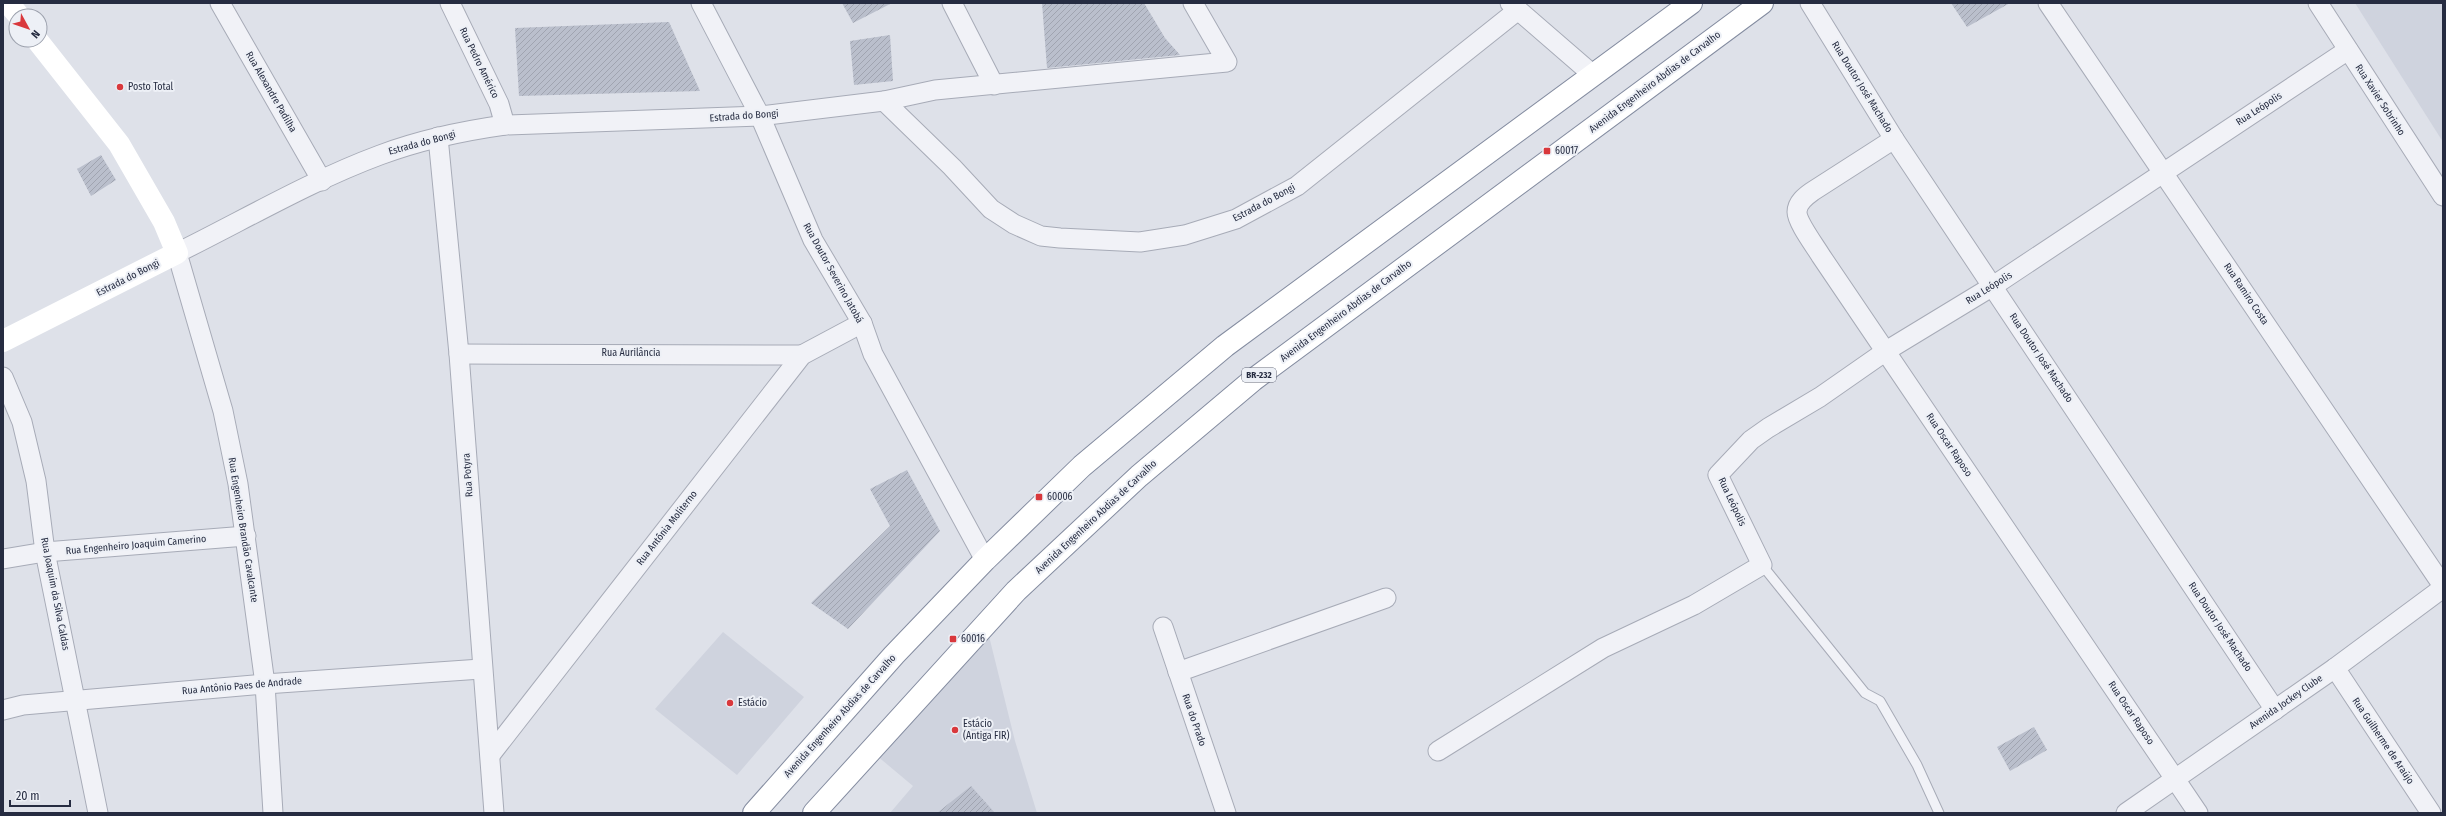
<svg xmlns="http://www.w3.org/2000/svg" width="2446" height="816" font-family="'Fira Sans Condensed',sans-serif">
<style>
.built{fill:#cfd3de}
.building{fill:url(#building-hatch)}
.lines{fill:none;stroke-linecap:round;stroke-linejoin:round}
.lane-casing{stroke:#a7abb7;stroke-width:11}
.street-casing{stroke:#a7abb7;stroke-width:21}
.highway-casing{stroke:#848ca0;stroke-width:24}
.lane{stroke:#f1f2f7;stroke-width:9}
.street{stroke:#f1f2f7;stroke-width:19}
.secondary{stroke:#fff;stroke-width:22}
.highway{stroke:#fff;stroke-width:22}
.poi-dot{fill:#d9383c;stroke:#edf0f6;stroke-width:1.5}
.labels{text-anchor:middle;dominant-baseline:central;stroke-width:4;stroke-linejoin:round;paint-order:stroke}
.shield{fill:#edf0f6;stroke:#626777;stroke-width:1}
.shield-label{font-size:9px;font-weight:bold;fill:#262c41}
.street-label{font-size:10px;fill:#262c41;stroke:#edf0f6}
.poi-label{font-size:10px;fill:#262c41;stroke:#edf0f6;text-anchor:start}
</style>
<defs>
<pattern id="building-hatch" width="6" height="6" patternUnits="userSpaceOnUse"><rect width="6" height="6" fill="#babfcc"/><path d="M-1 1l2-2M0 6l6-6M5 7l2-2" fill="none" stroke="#a0a4b0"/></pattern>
</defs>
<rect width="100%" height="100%" fill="#dee1e9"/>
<g class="built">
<polygon points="2355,3 2443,3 2443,142"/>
<polygon points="723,632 804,697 737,775 655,709"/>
<polygon points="988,632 1015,741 1037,813 890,813 913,786 876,755"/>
</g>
<g class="building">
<polygon points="842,3 892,3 853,23"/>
<polygon points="1042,3 1144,3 1165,38 1180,55 1047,68"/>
<polygon points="1951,3 2010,3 1967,27"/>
<polygon points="669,22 700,91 519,96 515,28"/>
<polygon points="890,35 893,81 854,85 850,41"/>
<polygon points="101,155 116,180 91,196 77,169"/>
<polygon points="907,470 940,531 848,629 811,603 890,526 870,489"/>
<polygon points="2034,727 2047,750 2010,771 1997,747"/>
<polygon points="971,786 995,813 937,813"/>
</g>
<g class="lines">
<g class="lane-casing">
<polyline id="lane" points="1762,565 1865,693 1880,701 1917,765 1939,813"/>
</g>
<g class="street-casing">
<g id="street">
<polyline points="220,3 322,181"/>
<polyline points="450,3 499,104 505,125"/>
<polyline points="701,3 760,116 813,240 862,323 873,354 985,560"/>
<polyline points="952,3 994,85"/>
<polyline points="1510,3 1592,74"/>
<polyline points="1810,3 1894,139 2275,710"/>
<polyline points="2048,3 2443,586"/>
<polyline points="2318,3 2443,196"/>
<polyline points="884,101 952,167 991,209 1014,224 1041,236 1060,238 1140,242 1185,235 1236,219 1297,186 1518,10"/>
<polyline points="438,137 459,354 494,813"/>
<path d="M1894 139 1813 191C1806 196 1797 202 1797 212 1797 222 1815 246 1821 256L2198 813"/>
<polyline points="459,354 802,355"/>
<polyline points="3,377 22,422 36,481 45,552 98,813"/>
<polyline points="3,559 45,552 246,536"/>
<polyline points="1163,627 1226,813"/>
<polyline points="2335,668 2431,813"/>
<polyline points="1178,672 1386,598"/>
<polyline points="3,710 23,705 265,684 481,669"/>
<polyline points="1438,751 1603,648 1694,605 1762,565 1718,475 1751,440 1768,428 1820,397 1886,351 1993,286 2348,50"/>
<polyline points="491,754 802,355 862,323"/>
<path d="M273 813 265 684 238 484 223 411 177 253C244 220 310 181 380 155 420 140 462 131 505 125L760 116 884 101 935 90 1227 62 1193 3"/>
<polyline points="2126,813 2335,668 2443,588"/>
</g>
</g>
<g class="highway-casing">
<g id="highway">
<polyline points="754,813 894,655 985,560 1082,466 1225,346 1691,3"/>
<polyline points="814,813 1016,591 1139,476 1253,380 1762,3"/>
</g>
</g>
<use href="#lane" class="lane"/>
<use href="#street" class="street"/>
<g class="secondary">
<polyline points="8,3 19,16"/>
<polyline points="3,341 177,253 164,222 119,144 37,40"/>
</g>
<use href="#highway" class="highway"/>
</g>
<g class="poi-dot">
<circle cx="120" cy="87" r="4"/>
<rect x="1543" y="147" width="8" height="8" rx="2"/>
<rect x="1035" y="493" width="8" height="8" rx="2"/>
<rect x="949" y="635" width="8" height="8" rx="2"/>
<circle cx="730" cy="703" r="4"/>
<circle cx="955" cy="730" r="4"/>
</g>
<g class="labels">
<rect class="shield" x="1242" y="368" width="34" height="14" rx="3"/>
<g class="shield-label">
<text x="1259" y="375">BR-232</text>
</g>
<g class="street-label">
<text transform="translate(479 63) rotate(64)">Rua Pedro Américo</text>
<text transform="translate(1655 82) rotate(-37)">Avenida Engenheiro Abdias de Carvalho</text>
<text transform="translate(1862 87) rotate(58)">Rua Doutor José Machado</text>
<text transform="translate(271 92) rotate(60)">Rua Alexandre Padilha</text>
<text transform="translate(2380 100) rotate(57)">Rua Xavier Sobrinho</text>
<text transform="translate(2259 109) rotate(-33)">Rua Leópolis</text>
<text transform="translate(744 116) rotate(-4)">Estrada do Bongi</text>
<text transform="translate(422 143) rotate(-15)">Estrada do Bongi</text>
<text transform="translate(1264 203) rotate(-28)">Estrada do Bongi</text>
<text transform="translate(833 273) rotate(61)">Rua Doutor Severino Jatobá</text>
<text transform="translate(128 278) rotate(-27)">Estrada do Bongi</text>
<text transform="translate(1989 288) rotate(-32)">Rua Leópolis</text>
<text transform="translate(2246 294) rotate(56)">Rua Ramiro Costa</text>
<text transform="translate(1346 311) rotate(-37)">Avenida Engenheiro Abdias de Carvalho</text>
<text x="631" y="353">Rua Aurilância</text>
<text transform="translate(2041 358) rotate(56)">Rua Doutor José Machado</text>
<text transform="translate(1949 445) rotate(56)">Rua Oscar Raposo</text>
<text transform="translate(468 475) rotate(-94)">Rua Potyra</text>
<text transform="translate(1732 502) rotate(65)">Rua Leópolis</text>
<text transform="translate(1096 517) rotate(-43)">Avenida Engenheiro Abdias de Carvalho</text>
<text transform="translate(667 528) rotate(-52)">Rua Antônia Moliterno</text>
<text transform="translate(243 530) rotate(81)">Rua Engenheiro Brandão Cavalcante</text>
<text transform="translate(136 545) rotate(-5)">Rua Engenheiro Joaquim Camerino</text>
<text transform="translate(55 594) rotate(79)">Rua Joaquim da Silva Caldas</text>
<text transform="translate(2220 627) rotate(56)">Rua Doutor José Machado</text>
<text transform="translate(242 686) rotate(-5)">Rua Antônio Paes de Andrade</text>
<text transform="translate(2286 702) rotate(-35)">Avenida Jockey Clube</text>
<text transform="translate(2131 713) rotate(56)">Rua Oscar Raposo</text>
<text transform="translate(840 716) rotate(-48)">Avenida Engenheiro Abdias de Carvalho</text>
<text transform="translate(1194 720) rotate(71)">Rua do Prado</text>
<text transform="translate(2383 741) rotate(56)">Rua Guilherme de Araújo</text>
</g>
<g class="poi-label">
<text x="128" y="87">Posto Total</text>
<text x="1555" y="151">60017</text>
<text x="1047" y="497">60006</text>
<text x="961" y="639">60016</text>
<text x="738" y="703">Estácio</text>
<text x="963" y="724">Estácio<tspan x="963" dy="12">(Antiga FIR)</tspan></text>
</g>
</g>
<rect width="2446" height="816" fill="none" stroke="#262c41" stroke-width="8"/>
<g transform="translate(28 28) rotate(130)"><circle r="19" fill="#edf0f6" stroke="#9da2ae"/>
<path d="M0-3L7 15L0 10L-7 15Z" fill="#d9383c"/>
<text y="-6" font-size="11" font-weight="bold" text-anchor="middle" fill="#262c41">N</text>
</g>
<path d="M10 800v6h60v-6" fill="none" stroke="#262c41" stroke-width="2"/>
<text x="16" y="800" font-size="12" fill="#262c41" stroke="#edf0f6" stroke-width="3" paint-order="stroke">20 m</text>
</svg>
